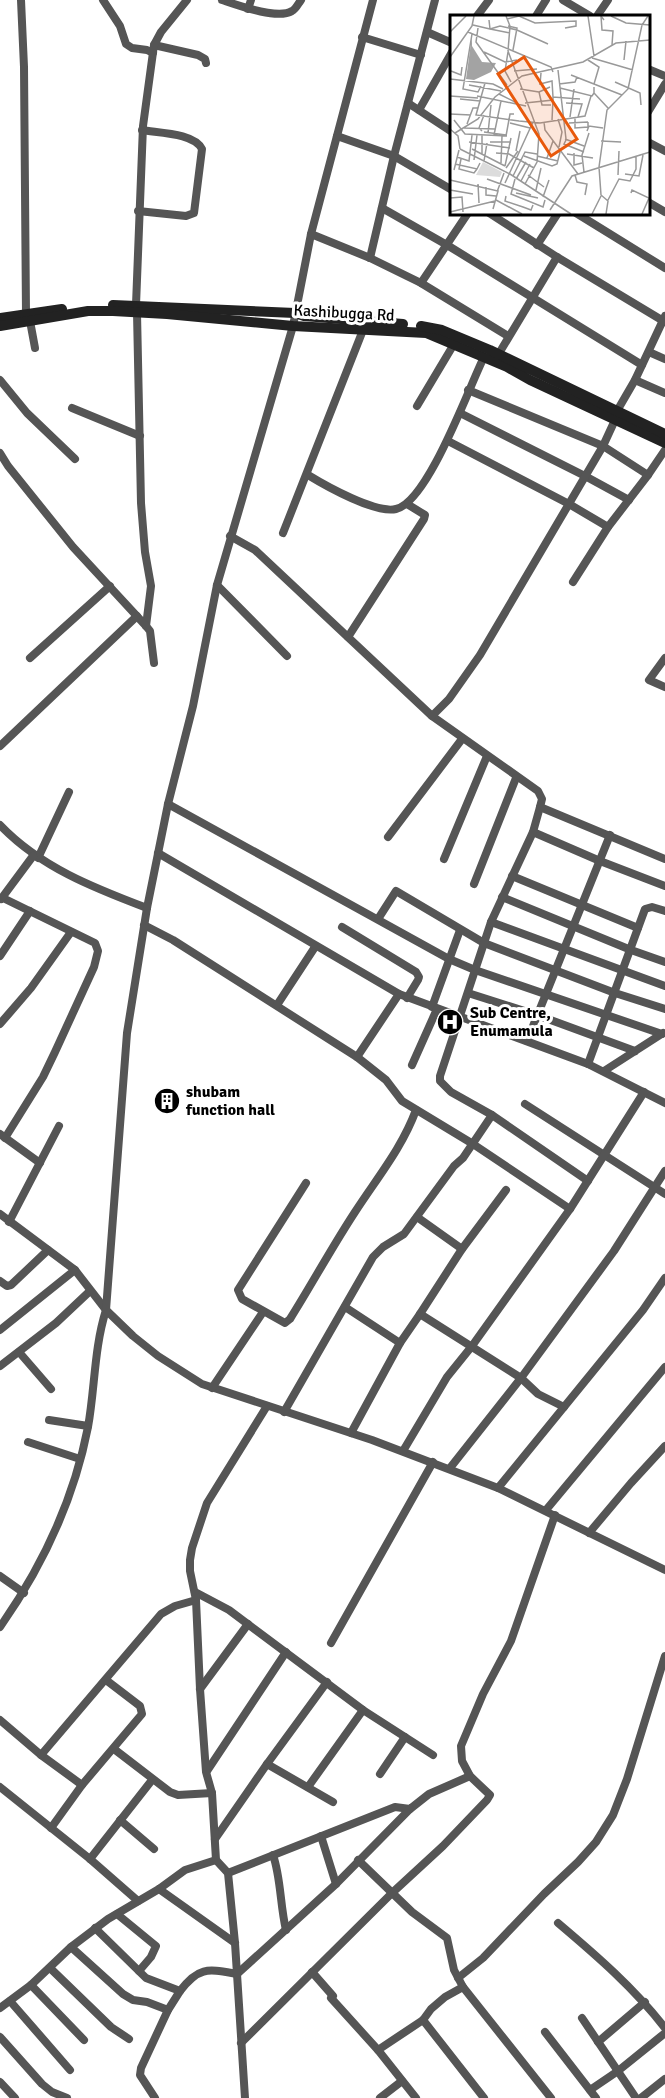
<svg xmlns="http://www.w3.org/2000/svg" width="665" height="2098" font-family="Signika,sans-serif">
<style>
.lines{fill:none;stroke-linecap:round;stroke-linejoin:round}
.street{stroke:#555;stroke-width:8}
.secondary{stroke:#222;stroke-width:10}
.labels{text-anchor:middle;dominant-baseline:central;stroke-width:6;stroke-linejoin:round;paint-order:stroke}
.street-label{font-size:16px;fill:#000;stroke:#fff}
.poi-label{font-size:16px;font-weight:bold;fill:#000;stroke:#fff;text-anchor:start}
.inset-road{fill:none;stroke:#999;stroke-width:1.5}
.view{fill:#e8590c;fill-opacity:0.15;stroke:#e8590c;stroke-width:3}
.inset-edge{fill:none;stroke:#000;stroke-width:3}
</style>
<rect width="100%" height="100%" fill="#fff"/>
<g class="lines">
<g class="street">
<polyline points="21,0 24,67 26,314"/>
<polyline points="103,0 120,26 126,44 132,48 147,50 153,53"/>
<path d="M222 0C237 5 277 20 292 11 296 9 298 4 301 0"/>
<polyline points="563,0 590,16"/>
<polyline points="248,9 251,0"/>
<polyline points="477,16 489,0"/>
<polyline points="536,16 546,0"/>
<polyline points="597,16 608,0"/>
<polyline points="427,32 452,43"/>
<polyline points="362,37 421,55"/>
<polyline points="154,45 198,55 205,59 206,63"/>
<polyline points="648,69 665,76"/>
<polyline points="408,103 452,132"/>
<polyline points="419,110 452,52"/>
<polyline points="648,112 665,84"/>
<polyline points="337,136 394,156 452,190"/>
<polyline points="648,142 665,151"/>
<polyline points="648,202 665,212"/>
<polyline points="382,208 447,245 642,365"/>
<path d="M138 211 186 216 194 213 202 149C194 133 159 133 142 130"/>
<polyline points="489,213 557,257 665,322"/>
<polyline points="576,213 665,268"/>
<polyline points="311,234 370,258 421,283 508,336"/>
<polyline points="537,245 558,213"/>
<polyline points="370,258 394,156 435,0"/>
<polyline points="421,283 468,213"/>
<polyline points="136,305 143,126 154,45 161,32 187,0"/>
<polyline points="137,313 141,503 145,552 151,586 146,626"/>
<polyline points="30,321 35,348"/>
<polyline points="649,352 665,359"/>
<polyline points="498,355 557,257"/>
<polyline points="0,380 27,413 75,459"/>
<polyline points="635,380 665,393"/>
<polyline points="468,390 603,446 648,475"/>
<polyline points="417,406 454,344"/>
<polyline points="72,408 140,436"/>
<polyline points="617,411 635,380 665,316"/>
<polyline points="460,413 585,476 629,500"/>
<polyline points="448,441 569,504 608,527"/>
<polyline points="0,453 8,466 73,547 146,626 150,631 154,663"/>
<path d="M308 475C326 486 376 514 396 509 428 502 469 387 484 357"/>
<polyline points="283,533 365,325"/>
<polyline points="230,536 255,550 432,716 538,791 542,799 540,807"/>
<polyline points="573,582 608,527 648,475 665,450"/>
<polyline points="217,585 287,656"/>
<polyline points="348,637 424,519 425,515 407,504"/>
<polyline points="30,658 110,586"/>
<polyline points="665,658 649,680 665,687"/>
<polyline points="432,716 449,699 480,655 603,446 615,420"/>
<polyline points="0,746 137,616"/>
<polyline points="168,804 449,959 475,970 662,1034"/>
<path d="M0 825C40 867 94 888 147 908"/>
<polyline points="533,832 600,861 665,886"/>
<polyline points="388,837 462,739"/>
<polyline points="158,853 399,994 588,1064 665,1103"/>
<polyline points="38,858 69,792"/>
<polyline points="444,859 487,756"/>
<polyline points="512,876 638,928"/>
<polyline points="474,884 516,778"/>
<polyline points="502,897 631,950 665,962"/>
<polyline points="3,898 95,943 98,951 94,967 55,1052 43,1077 5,1138"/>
<polyline points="1,899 33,856"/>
<polyline points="378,919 396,891 484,943 615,993 665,1009"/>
<polyline points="491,922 665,986"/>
<polyline points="144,925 173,940 357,1057 399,994"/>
<polyline points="342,927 416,972 419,977 418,980 407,998"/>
<polyline points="0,956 30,911"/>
<polyline points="468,993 537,1015 635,1051"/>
<polyline points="277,1005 315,947"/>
<polyline points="432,1007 460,930"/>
<polyline points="0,1024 31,988 71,932"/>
<polyline points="527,1041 610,835"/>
<polyline points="357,1057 386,1080 402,1101 473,1144 570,1209"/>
<polyline points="588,1064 645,909 652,907 665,911"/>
<polyline points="412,1065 437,1009"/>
<polyline points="604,1071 663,1033"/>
<polyline points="525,1104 665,1194"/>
<polyline points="0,1134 40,1163"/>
<polyline points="588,1181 492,1115 451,1092 440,1081 440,1076 491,922 533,832 540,807 665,859"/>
<path d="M306 1183 238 1290 242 1299 285 1323 290 1319C312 1284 332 1247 355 1212 377 1178 402 1148 416 1110"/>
<polyline points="0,1214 75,1270 106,1310 133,1336 158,1356 202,1384 372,1440 498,1488 665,1570"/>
<polyline points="417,1217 462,1249"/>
<polyline points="9,1222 59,1126"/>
<polyline points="0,1281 7,1286 11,1285 48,1250"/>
<polyline points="345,1307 400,1343 420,1314 521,1378 538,1394 564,1407"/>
<polyline points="420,1314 462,1249 506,1190"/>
<polyline points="0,1330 75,1270"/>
<polyline points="19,1352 51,1389"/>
<polyline points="0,1366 56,1323 90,1291"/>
<polyline points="212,1388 263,1312"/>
<polyline points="284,1412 373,1257 383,1247 404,1234 454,1166 463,1158 492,1115"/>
<polyline points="49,1420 88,1426"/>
<polyline points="351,1433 400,1343"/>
<polyline points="28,1442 80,1459"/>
<polyline points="403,1451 447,1377 472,1346 570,1209 644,1092"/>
<polyline points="450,1468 521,1378 614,1251 665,1171"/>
<polyline points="498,1488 643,1310 665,1278"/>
<polyline points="546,1510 665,1367"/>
<polyline points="589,1533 631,1483 665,1446"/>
<polyline points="0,1576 24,1593"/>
<polyline points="195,1592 229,1610 363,1710 433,1755"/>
<path d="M0 1627C42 1567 74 1499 88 1427 95 1388 94 1348 106 1310L127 1033 147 908 168 804 193 706 217 585 293 326 311 234 373 0"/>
<polyline points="331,1643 433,1462"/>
<polyline points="200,1689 248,1624"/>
<polyline points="0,1720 41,1755 82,1785"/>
<polyline points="114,1749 170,1792 178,1795 212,1793"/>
<polyline points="41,1755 161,1614 175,1606 196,1600"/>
<polyline points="267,1764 333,1802"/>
<polyline points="207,1771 286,1652"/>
<polyline points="380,1774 405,1737"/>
<polyline points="0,1787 90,1859 138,1901"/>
<polyline points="308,1787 363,1710"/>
<polyline points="120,1820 154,1849"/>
<polyline points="51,1828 82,1785 142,1714 140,1706 106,1680"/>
<polyline points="321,1836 336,1884"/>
<polyline points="215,1839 267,1764 327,1682"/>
<path d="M273 1855C281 1878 280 1905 286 1930"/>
<polyline points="90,1859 152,1780"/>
<polyline points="358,1860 412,1912 447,1938 454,1970 463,1987 551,2098"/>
<polyline points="228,1873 395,1807 410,1809 429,1794 470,1776"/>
<polyline points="159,1889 235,1943"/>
<polyline points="117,1914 156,1946 151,1957 139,1971"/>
<path d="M558 1923C597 1956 634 1988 665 2028"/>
<path d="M95 1928 146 1978 180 1991C199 1966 208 1969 237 1974L336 1884 410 1809"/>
<polyline points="71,1947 123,1994 133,2000 147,2002 168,2010"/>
<polyline points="50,1968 111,2027 129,2039"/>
<polyline points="312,1972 333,1996"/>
<polyline points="458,1978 483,1958 544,1894 578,1862 596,1842 613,1815 627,1779 665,1656"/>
<polyline points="31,1985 84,2040"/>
<polyline points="331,1998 378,2050"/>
<polyline points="10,2001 70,2070"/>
<polyline points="0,2008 31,1985 71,1947 108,1919 159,1889 185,1870 216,1860"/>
<polyline points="582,2018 636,2098"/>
<polyline points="423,2020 484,2098"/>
<polyline points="545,2032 596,2098"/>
<polyline points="0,2037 42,2084 52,2092 67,2098"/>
<polyline points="598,2042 645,2002"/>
<polyline points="241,2043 392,1893 443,1846 487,1800 490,1795 470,1776 462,1761 461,1746 483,1694 511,1641 555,1515"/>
<polyline points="0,2082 15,2098"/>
<polyline points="590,2090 618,2071 665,2033"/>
<polyline points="155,2098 140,2075 141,2068 168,2010 180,1991"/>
<polyline points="245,2098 235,1943 228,1873 216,1860 212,1793 206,1772 200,1689 196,1600 190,1571 190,1560 192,1548 207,1503 267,1406"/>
<polyline points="380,2098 402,2081"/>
<polyline points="416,2098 378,2050 423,2020 431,2009 445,1997 463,1987"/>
<polyline points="641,2098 665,2079"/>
</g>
<g class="secondary">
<polyline points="113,305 295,313 304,316 403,324"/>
<polyline points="0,318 62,309"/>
<polyline points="0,326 88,311 113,311 167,314 293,326 426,333 507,367 530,380 665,443"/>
<polyline points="421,326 442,330 490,350 665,434"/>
</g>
</g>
<defs>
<g id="hospital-disc" transform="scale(1.35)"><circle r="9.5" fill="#000" stroke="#fff"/><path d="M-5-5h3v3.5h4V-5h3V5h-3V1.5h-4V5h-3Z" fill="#fff"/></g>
<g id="building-disc" transform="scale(1.35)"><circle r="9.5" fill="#000" stroke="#fff"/><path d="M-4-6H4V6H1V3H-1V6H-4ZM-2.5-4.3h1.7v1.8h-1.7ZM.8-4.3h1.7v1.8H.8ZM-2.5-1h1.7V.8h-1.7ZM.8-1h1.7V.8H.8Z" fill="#fff"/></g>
</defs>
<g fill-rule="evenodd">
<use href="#hospital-disc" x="450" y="1022"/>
<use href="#building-disc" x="167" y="1101"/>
</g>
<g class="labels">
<g class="street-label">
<text transform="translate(344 313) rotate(3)">Kashibugga Rd</text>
</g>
<g class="poi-label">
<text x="470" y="1013">Sub Centre,<tspan x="470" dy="18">Enumamula</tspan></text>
<text x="186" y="1092">shubam<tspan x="186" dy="18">function hall</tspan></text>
</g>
</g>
<g transform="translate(450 15)">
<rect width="200" height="200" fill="#fff"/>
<path d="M33 147 52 157 50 162 26 160Z" fill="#dcdcdc"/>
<path d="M22 21V31L32 47 46 48 41 57 24 65 16 64Z" fill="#a3a3a3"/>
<path class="inset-road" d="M56 1 60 11 58 36 89 119 87 147 75 169M138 1 144 41M161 1 176 8 200 10M57 4 69 1 85 8 126 6V11L115 13M154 5 151 1 152 15 163 16 162 30M23 10 40 14 39 5M58 11 67 13 63 35M28 13 26 27 57 70M0 17 16 1M18 17 101 52 103 57M60 18 40 14 50 11 67 15 98 29M22 19 13 74 28 77 31 71M34 37 55 47 67 45M58 37 55 56 61 67M0 42 22 11 24 1M142 43 183 55M138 45 149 52 144 69M174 45 176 26M108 55 116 124M1 56 11 60 12 52M64 56 87 54M91 58 90 69 102 66 103 82M121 60 172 80M0 64 43 69 53 74M165 67 190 78 191 90M35 68 26 100 69 106 90 108 135 101 141 81M109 69 125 67 127 62M19 70 51 76M100 72 89 77 92 90H101M144 72V78L158 93M110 73 142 81 144 78M70 74 89 77M49 79 67 88M0 81 28 83M27 81 76 91M10 84 30 86M75 88 103 85V82L130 84M116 88 132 89 128 102M0 99 21 100M120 102 124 74M125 102V113L138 112V107M108 104 112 117 109 132M4 105 15 119 57 121M102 105 103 85M94 107 95 115 128 159M60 108 80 113M119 108 138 107M17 109 23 93H28M14 113 45 114M0 114 8 121 10 134M32 116 29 113 34 100M137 116 139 111 153 113M34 117 56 120M5 118 28 104 45 82 72 61 133 47 166 28 200 25M38 118 41 90M44 120 51 86M56 121 60 99H64M115 124 134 131M116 125 114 129 134 137M151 126 171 127M19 127 60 133M40 127H61M10 134 60 159 121 199M22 134 55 151M66 136 70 116M46 138 59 139 84 153M124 138V150L132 148M32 139V120M117 139 143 143M74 141 102 151 107 149 110 137M87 141 108 146M7 142 19 146 22 120M97 143 103 126M11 144 9 154 24 158 27 154M24 145 27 120M34 146 37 128M51 148 52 121M5 149 27 154 30 148M55 151 61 123M149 152 157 95 178 74 192 10 198 1M149 152 151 180 158 186 156 199M56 153 68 136M4 155 9 135M134 157 132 140 139 118M175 159 189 161 193 140M78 160 94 172M125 160 127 167 137 169 135 180M168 160 169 136M63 161 75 137 87 139M37 164 81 180M65 164 61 179 93 192 95 185M66 164 76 147M0 165 48 176 43 194M71 166 80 149M55 168 83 107M28 169 29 188M36 172V180L46 181M0 175 23 179M86 175 91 153M47 177 54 158M66 178 88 183M181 178 182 175 199 183 192 199M56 181 55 186 73 192 81 195 83 190M93 182 99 165M0 183 12 182 13 197M46 185 72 199M158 185 169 164 180 166 186 154V142M100 195 122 161 200 137M0 197 45 186M142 199 151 181"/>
<path class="view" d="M74 42 127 124 101 141 48 59Z"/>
<rect width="200" height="200" class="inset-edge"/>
</g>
</svg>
